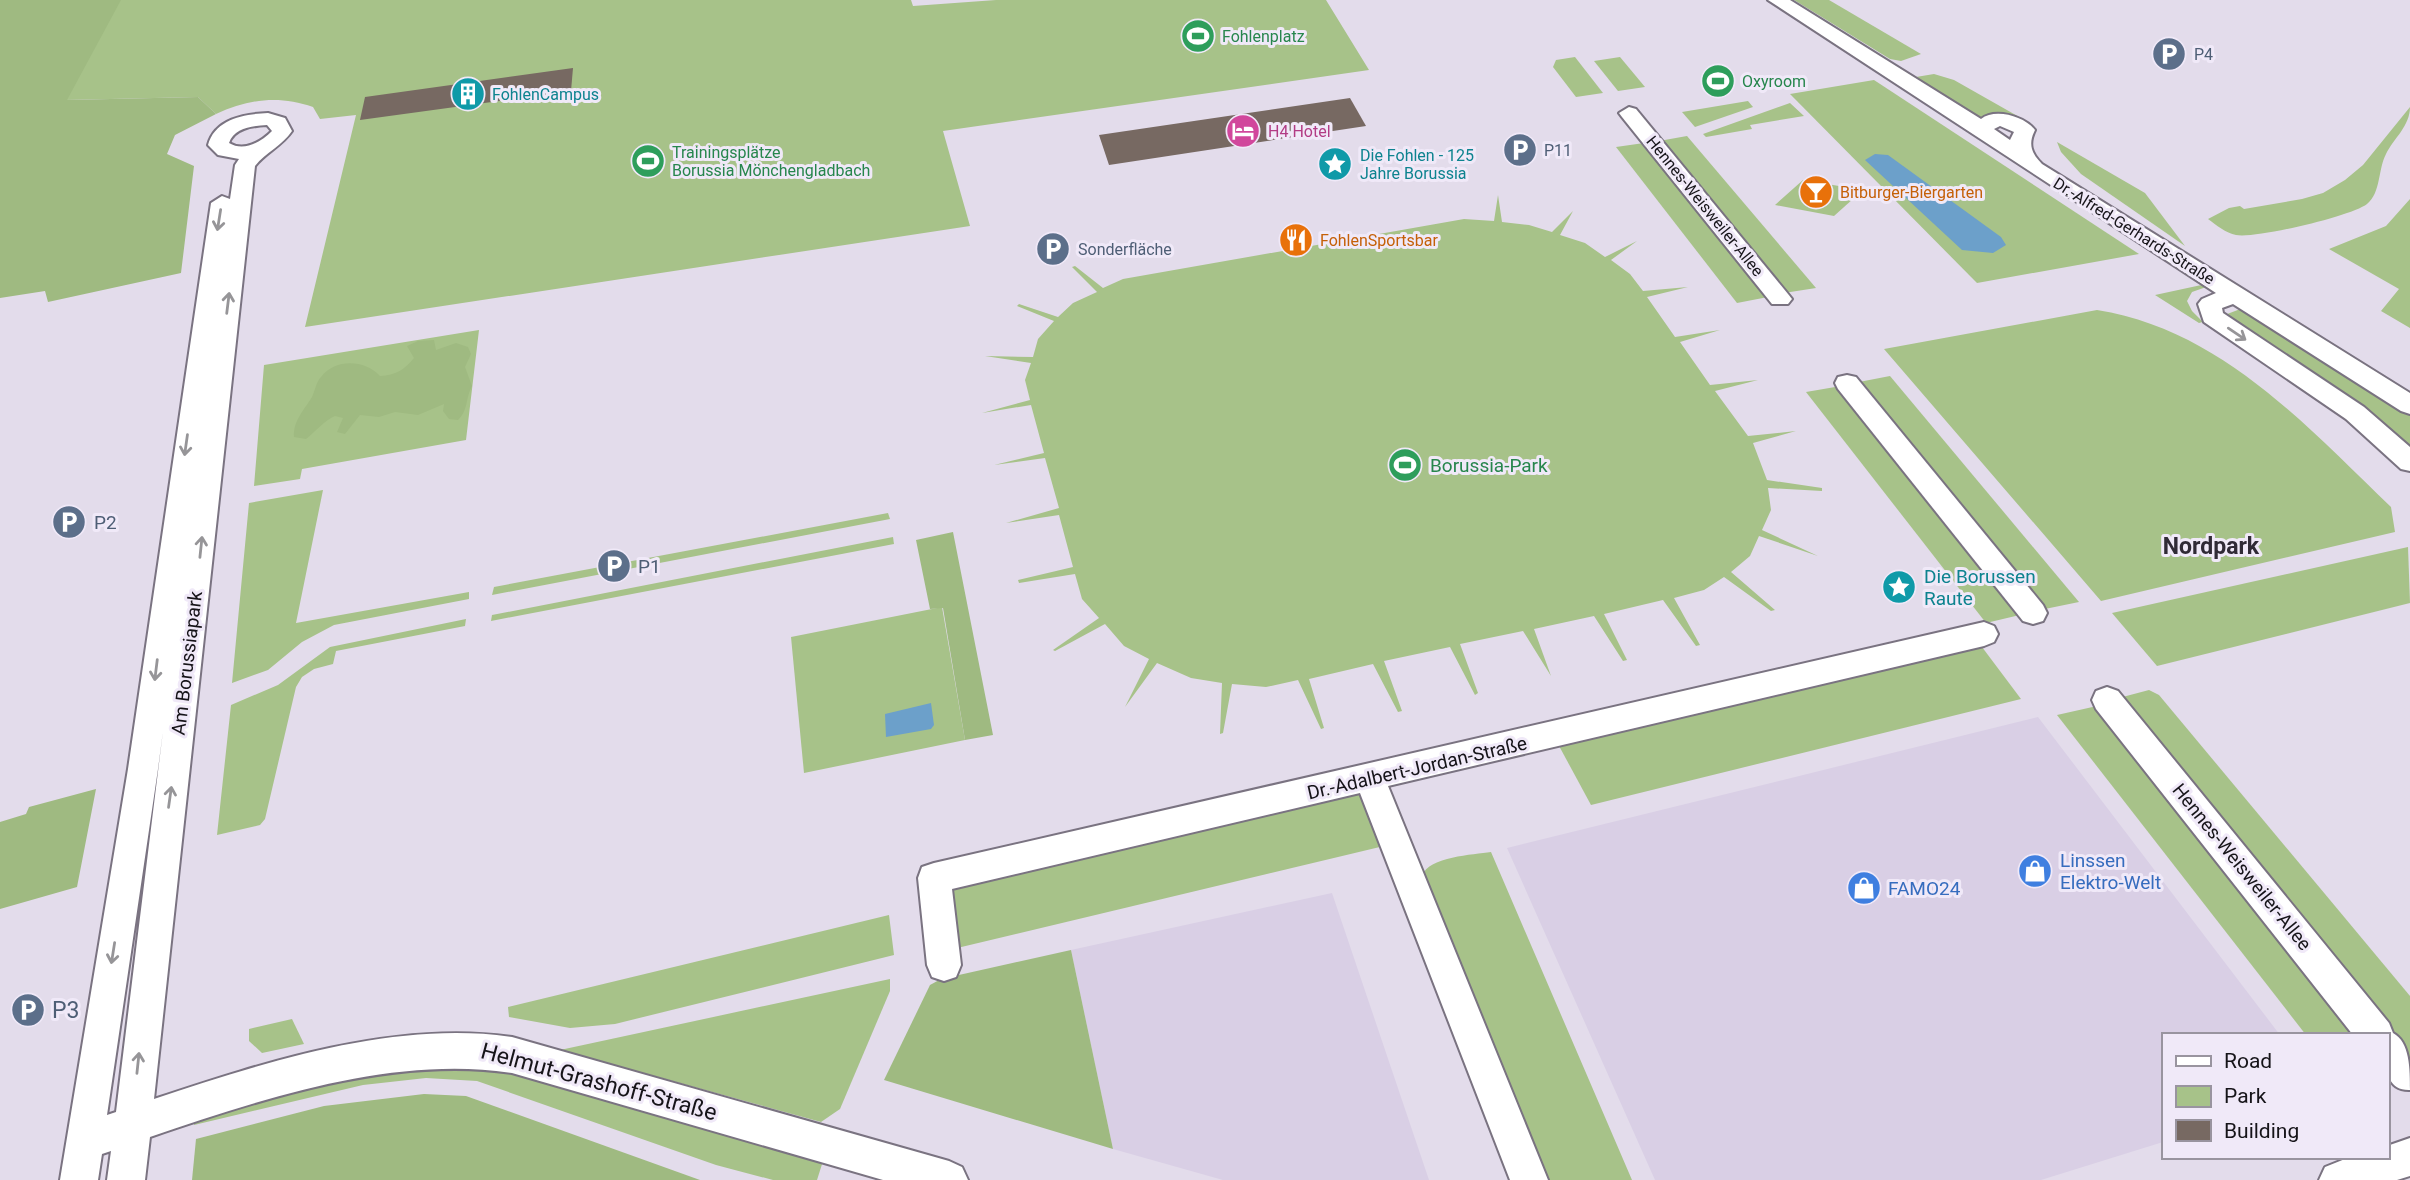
<svg xmlns="http://www.w3.org/2000/svg" width="2410" height="1180" font-family="Roboto,sans-serif">
<style>
.built{fill:#d9cfe5}
.green{fill:#a7c289}
.forest{fill:#9fba81}
.water{fill:#6ca0ca}
.building{fill:#776962}
.lines{fill:none;stroke-linecap:round;stroke-linejoin:round}
.street-casing{stroke:#7a7381;stroke-width:4}
.street{fill:#fff;fill-rule:evenodd}
.oneway{stroke:#969598}
.labels{text-anchor:middle;dominant-baseline:central;stroke-width:6;stroke-linejoin:round;paint-order:stroke}
.far-leisure-label{font-size:16px;fill:#27864d;stroke:#f0e9f8;text-anchor:start}
.far-service-label{font-size:16px;fill:#4e5e75;stroke:#f0e9f8;text-anchor:start}
.far-culture-label{font-size:16px;fill:#0d838f;stroke:#f0e9f8;text-anchor:start}
.far-hotel-label{font-size:16px;fill:#b23c85;stroke:#f0e9f8;text-anchor:start}
.far-food-label{font-size:16px;fill:#c56008;stroke:#f0e9f8;text-anchor:start}
.far-street-label{font-size:16px;fill:#161419;stroke:#f0e9f8}
.leisure-label{font-size:19px;fill:#27864d;stroke:#f0e9f8;text-anchor:start}
.service-label{font-size:19px;fill:#4e5e75;stroke:#f0e9f8;text-anchor:start}
.culture-label{font-size:19px;fill:#0d838f;stroke:#f0e9f8;text-anchor:start}
.street-label{font-size:19px;fill:#161419;stroke:#f0e9f8}
.shop-label{font-size:19px;fill:#366cbe;stroke:#f0e9f8;text-anchor:start}
.quarter-label{font-size:23px;font-weight:bold;fill:#302a36;stroke:#f0e9f8}
.near-service-label{font-size:23px;fill:#4e5e75;stroke:#f0e9f8;text-anchor:start}
.near-street-label{font-size:23px;fill:#161419;stroke:#f0e9f8}
</style>
<rect width="100%" height="100%" fill="#e3dceb"/>
<g class="built">
<polygon points="2038,717 2280,1035 2163,1035 2163,1142 2041,1180 1655,1180 1507,848"/>
<polygon points="1332,893 1429,1180 1223,1180 1113,1149 1071,950"/>
</g>
<g class="green">
<path d="M116 0H911L913 6 996 0H1326L1369 70 943 131 970 226 305 327 356 115 320 119 313 107C279 95 249 99 216 114L198 97 66 100Z"/>
<polygon points="1794,0 1829,0 1921,54 1901,61 1890,59"/>
<polygon points="1575,57 1603,93 1576,97 1553,67 1556,60"/>
<polygon points="1620,57 1645,87 1618,91 1594,61"/>
<polygon points="1934,74 1954,80 2021,118 2020,121 1991,117 1979,119 1916,77"/>
<polygon points="1874,80 2139,254 1977,283 1790,94"/>
<polygon points="1748,101 1753,107 1695,127 1682,112"/>
<polygon points="1790,103 1804,116 1750,125 1752,129 1706,137 1703,134"/>
<path d="M2410 107C2410 126 2394 138 2386 154 2378 169 2381 193 2367 204 2352 216 2255 239 2236 235 2226 233 2216 225 2208 219L2229 208 2240 206 2244 209 2302 199 2323 193 2345 180 2363 165Z"/>
<polygon points="1687,136 1816,288 1784,293 1659,141"/>
<polygon points="2057,142 2145,193 2185,246 2081,174 2061,152"/>
<polygon points="1644,143 1768,297 1737,303 1616,147"/>
<polygon points="1803,180 1863,190 1834,216 1775,205"/>
<polygon points="1498,195 1502,222 1529,225 1552,232 1573,211 1560,235 1585,243 1605,257 1637,241 1611,260 1630,274 1643,291 1688,287 1647,297 1675,337 1720,330 1680,342 1710,385 1758,380 1715,391 1748,436 1796,431 1753,443 1767,480 1822,488 1822,491 1768,488 1771,510 1762,530 1818,556 1759,536 1750,556 1731,572 1775,610 1771,611 1724,577 1704,590 1674,598 1700,645 1696,646 1663,600 1604,614 1627,660 1623,661 1594,616 1534,629 1551,676 1523,631 1460,644 1478,693 1475,695 1450,647 1384,661 1402,711 1398,712 1373,664 1309,679 1324,728 1321,729 1298,680 1266,687 1232,684 1223,733 1220,734 1222,683 1191,678 1157,663 1125,707 1149,659 1124,646 1105,624 1055,651 1053,650 1099,618 1082,599 1075,574 1019,583 1018,580 1073,567 1059,515 1006,523 1059,508 1045,458 994,465 1044,453 1031,405 982,413 1030,400 1025,380 1031,363 985,356 1033,357 1038,339 1054,321 1017,306 1019,304 1058,317 1073,303 1097,292 1072,267 1075,266 1103,288 1123,279 1464,219 1494,221"/>
<polygon points="2410,199 2410,328 2381,311 2399,289 2329,249 2386,226"/>
<polygon points="2206,284 2209,286 2192,292 2187,301 2192,311 2203,322 2199,323 2155,295"/>
<polygon points="2243,308 2410,415 2410,451 2222,316"/>
<path d="M2097 310C2221 330 2304 424 2391 507L2395 532 2101 601 1884 349Z"/>
<polygon points="479,330 466,440 302,469 300,479 254,486 264,365"/>
<polygon points="1890,376 2079,602 2040,610 1859,382"/>
<polygon points="1841,386 2024,614 1986,623 1806,392"/>
<polygon points="323,490 296,623 469,592 469,599 334,625 302,642 268,670 232,683 249,503"/>
<polygon points="888,513 890,519 492,595 494,587"/>
<polygon points="893,537 894,544 491,621 492,615"/>
<polygon points="2408,547 2410,603 2157,666 2112,613"/>
<polygon points="942,607 965,740 804,773 791,637"/>
<polygon points="466,619 465,626 336,651 333,664 314,669 302,677 296,687 265,819 260,825 217,835 231,705 278,685 330,647"/>
<polygon points="1982,647 2021,699 1591,805 1558,744"/>
<polygon points="2149,690 2159,695 2410,996 2410,1059 2115,699"/>
<polygon points="2097,706 2362,1035 2306,1035 2057,715"/>
<polygon points="1363,791 1384,846 953,949 945,887"/>
<path d="M1491 852 1632 1180H1540L1422 876C1429 856 1473 855 1491 852Z"/>
<polygon points="889,915 894,955 615,1024 570,1028 509,1017 508,1007"/>
<polygon points="890,979 890,991 840,1109 821,1122 560,1050"/>
<polygon points="292,1019 304,1044 262,1053 249,1041 249,1029"/>
<polygon points="495,1066 823,1161 817,1180 773,1180 716,1165 477,1081 426,1078 363,1085 194,1125 194,1118 395,1067"/>
</g>
<g class="forest">
<polygon points="0,0 121,0 67,100 198,97 216,114 175,135 167,154 194,166 181,273 48,302 45,291 0,298"/>
<path d="M434 340 436 350 456 343 468 347 471 354 465 367 472 386C465 399 469 409 458 420L449 419 443 411 444 404 418 415 395 412 379 417 360 415 345 434 337 432 343 418 335 416C324 421 316 431 306 439L294 437C293 421 304 410 312 397 315 391 316 382 321 377 336 358 365 360 380 376 396 375 404 370 414 358L407 346 418 341Z"/>
<polygon points="953,532 993,735 965,740 943,608 930,609 916,540"/>
<polygon points="96,789 77,887 0,909 0,822 26,814 29,807"/>
<polygon points="1071,950 1113,1149 884,1080 930,985 941,979"/>
<polygon points="424,1094 466,1096 700,1180 192,1180 196,1139 324,1106"/>
</g>
<g class="water">
<polygon points="1875,154 1888,155 2001,237 2006,245 1993,253 1962,250 1865,160"/>
<polygon points="931,703 934,725 931,729 886,737 885,714"/>
</g>
<g class="building">
<polygon points="573,68 571,91 360,120 365,97"/>
<polygon points="1350,98 1366,126 1109,165 1099,135"/>
</g>
<g class="lines">
<g class="street-casing">
<g id="street">
<path d="M1768 0H1790L1981 119C1995 108 2024 116 2035 130 2028 144 2031 153 2042 164L2410 393V414L2401 411 2233 304 2222 308 2223 313 2364 407 2410 447V471L2401 469 2346 419 2204 322 2198 304 2202 299 2216 293ZM2000 126 2014 132 2010 140 1994 129Z"/>
<polygon points="1629,107 1636,109 1788,294 1792,299 1788,304 1772,304 1622,117 1619,113"/>
<path d="M268 113 285 118 292 131C282 146 266 152 255 166L154 1099C265 1062 395 1020 512 1037L949 1161 962 1167 968 1180H883L512 1073C393 1055 262 1099 150 1137L145 1180H107L111 1151 102 1154 98 1180H60L128 769 211 203 222 196 230 199 235 165 239 159 218 155 208 145C215 119 244 114 268 113ZM267 125 272 131C261 142 244 152 229 143 234 128 252 126 267 125ZM163 731 116 1112 107 1115 158 769Z"/>
<polygon points="1847,375 1856,377 2043,605 2047,613 2043,621 2033,624 2023,621 1838,389 1835,383 1838,377"/>
<polygon points="1984,622 1994,626 1998,634 1994,642 1984,646 1388,786 1548,1180 1510,1180 1360,793 952,889 961,965 956,977 944,981 932,977 927,965 918,878 922,867 934,863"/>
<path d="M2107 687 2118 691 2389 1023 2393 1033C2410 1042 2410 1069 2410 1090 2380 1091 2387 1055 2387 1035H2353L2096 709 2092 700 2096 691Z"/>
<polygon points="2410,1138 2410,1176 2397,1180 2319,1180 2325,1167 2350,1157 2387,1157 2387,1146"/>
</g>
</g>
<use href="#street" class="street"/>
</g>
<defs><path id="oneway-shaft" d="M-6 0H5M1.5-3L5.5 0L1.5 3" fill="none" stroke-width="1.6" stroke-linecap="round" stroke-linejoin="round" transform="scale(1.75)"/></defs>
<g class="oneway">
<use href="#oneway-shaft" transform="translate(219 220) rotate(99)"/>
<use href="#oneway-shaft" transform="translate(228 303) rotate(-83)"/>
<use href="#oneway-shaft" transform="translate(2237 334) rotate(34)"/>
<use href="#oneway-shaft" transform="translate(186 445) rotate(98)"/>
<use href="#oneway-shaft" transform="translate(201 547) rotate(-84)"/>
<use href="#oneway-shaft" transform="translate(156 670) rotate(97)"/>
<use href="#oneway-shaft" transform="translate(170 797) rotate(-82)"/>
<use href="#oneway-shaft" transform="translate(113 953) rotate(99)"/>
<use href="#oneway-shaft" transform="translate(138 1063) rotate(-84)"/>
</g>
<defs>
<g id="stadium-disc" transform="scale(1.75)"><circle r="9.5" fill="#2e9e5b" stroke="#f0e9f8"/><path d="M0-5a6.5 5 0 1 0 0 10a6.5 5 0 1 0 0-10ZM-3.5-1.8h7v3.6h-7Z" fill="#fff"/></g>
<g id="parking-disc" transform="scale(1.75)"><circle r="9.5" fill="#5c6f8a" stroke="#f0e9f8"/><path d="M-3.5-5.5H1a3.5 3.5 0 0 1 0 7H-1V5.5H-3.5ZM-1-3.4V-.6H.8a1.4 1.4 0 0 0 0-2.8Z" fill="#fff"/></g>
<g id="building-disc" transform="scale(1.75)"><circle r="9.5" fill="#0f9aa8" stroke="#f0e9f8"/><path d="M-4-6H4V6H1V3H-1V6H-4ZM-2.5-4.3h1.7v1.8h-1.7ZM.8-4.3h1.7v1.8H.8ZM-2.5-1h1.7V.8h-1.7ZM.8-1h1.7V.8H.8Z" fill="#fff"/></g>
<g id="hotel-disc" transform="scale(1.75)"><circle r="9.5" fill="#d1479c" stroke="#f0e9f8"/><path d="M-6-4.5h1.5V1H6V5H4.5V3h-9V5H-6ZM-4 0a1.8 1.8 0 1 1 3.6 0ZM.5 0V-2.5h3Q6-2.5 6 0Z" fill="#fff"/></g>
<g id="sight-disc" transform="scale(1.75)"><circle r="9.5" fill="#0f9aa8" stroke="#f0e9f8"/><path d="M0-6L1.8-2.2L6-1.7L2.9 1.2L3.7 5.4L0 3.3L-3.7 5.4L-2.9 1.2L-6-1.7L-1.8-2.2Z" fill="#fff"/></g>
<g id="bar-disc" transform="scale(1.75)"><circle r="9.5" fill="#e8710a" stroke="#f0e9f8"/><path d="M-6-5H6L.8 .8V4.5H3.5V6h-7V4.5H-.8V.8Z" fill="#fff"/></g>
<g id="restaurant-disc" transform="scale(1.75)"><circle r="9.5" fill="#e8710a" stroke="#f0e9f8"/><path d="M-5-6h1v4h1v-4h1v4h1v-4h1v5L-1.5 .5V6h-2V.5L-5-1ZM5-6V6H3V1.5H1.5Q1.5-4 5-6Z" fill="#fff"/></g>
<g id="shop-disc" transform="scale(1.75)"><circle r="9.5" fill="#3f7fe0" stroke="#f0e9f8"/><path d="M-5-2.5h2.3a2.7 3.5 0 0 1 5.4 0H5L5.5 6h-11ZM-1.5-2.5h3a1.5 2.3 0 0 0-3 0Z" fill="#fff"/></g>
</defs>
<g fill-rule="evenodd">
<use href="#stadium-disc" x="1198" y="36"/>
<use href="#parking-disc" x="2169" y="54"/>
<use href="#stadium-disc" x="1718" y="81"/>
<use href="#building-disc" x="468" y="94"/>
<use href="#hotel-disc" x="1243" y="131"/>
<use href="#parking-disc" x="1520" y="150"/>
<use href="#stadium-disc" x="648" y="161"/>
<use href="#sight-disc" x="1335" y="164"/>
<use href="#bar-disc" x="1816" y="192"/>
<use href="#restaurant-disc" x="1296" y="240"/>
<use href="#parking-disc" x="1053" y="249"/>
<use href="#stadium-disc" x="1405" y="465"/>
<use href="#parking-disc" x="69" y="522"/>
<use href="#parking-disc" x="614" y="566"/>
<use href="#sight-disc" x="1899" y="587"/>
<use href="#shop-disc" x="2035" y="871"/>
<use href="#shop-disc" x="1864" y="888"/>
<use href="#parking-disc" x="28" y="1010"/>
</g>
<g class="labels">
<g class="far-leisure-label">
<text x="1222" y="36">Fohlenplatz</text>
<text x="1742" y="81">Oxyroom</text>
<text x="672" y="152">Trainingsplätze<tspan x="672" dy="18">Borussia Mönchengladbach</tspan></text>
</g>
<g class="far-service-label">
<text x="2194" y="54">P4</text>
<text x="1544" y="150">P11</text>
<text x="1078" y="249">Sonderfläche</text>
</g>
<g class="far-culture-label">
<text x="492" y="94">FohlenCampus</text>
<text x="1360" y="155">Die Fohlen - 125<tspan x="1360" dy="18">Jahre Borussia</tspan></text>
</g>
<g class="far-hotel-label">
<text x="1268" y="131">H4 Hotel</text>
</g>
<g class="far-food-label">
<text x="1840" y="192">Bitburger-Biergarten</text>
<text x="1320" y="240">FohlenSportsbar</text>
</g>
<g class="far-street-label">
<text transform="translate(1705 206) rotate(51)">Hennes-Weisweiler-Allee</text>
<text transform="translate(2134 231) rotate(32)">Dr.-Alfred-Gerhards-Straße</text>
</g>
<g class="leisure-label">
<text x="1430" y="465">Borussia-Park</text>
</g>
<g class="service-label">
<text x="94" y="522">P2</text>
<text x="638" y="566">P1</text>
</g>
<g class="culture-label">
<text x="1924" y="576">Die Borussen<tspan x="1924" dy="22">Raute</tspan></text>
</g>
<g class="street-label">
<text transform="translate(187 663) rotate(-83)">Am Borussiapark</text>
<text transform="translate(1417 768) rotate(-13)">Dr.-Adalbert-Jordan-Straße</text>
<text transform="translate(2242 867) rotate(51)">Hennes-Weisweiler-Allee</text>
</g>
<g class="shop-label">
<text x="2060" y="860">Linssen<tspan x="2060" dy="22">Elektro-Welt</tspan></text>
<text x="1888" y="888">FAMO24</text>
</g>
<g class="quarter-label">
<text x="2211" y="546">Nordpark</text>
</g>
<g class="near-service-label">
<text x="52" y="1010">P3</text>
</g>
<g class="near-street-label">
<text transform="translate(599 1082) rotate(15)">Helmut-Grashoff-Straße</text>
</g>
</g>
<rect x="2162" y="1033" width="228" height="126" fill="#f0e9f8" stroke="#99949f" stroke-width="2"/>
<rect x="2176" y="1056" width="35" height="10" fill="#ffffff" stroke="#99949f" stroke-width="2"/>
<text x="2224" y="1068" font-size="21" fill="#161419">Road</text>
<rect x="2176" y="1086" width="35" height="21" fill="#a7c289" stroke="#99949f" stroke-width="2"/>
<text x="2224" y="1103" font-size="21" fill="#161419">Park</text>
<rect x="2176" y="1120" width="35" height="21" fill="#776962" stroke="#99949f" stroke-width="2"/>
<text x="2224" y="1138" font-size="21" fill="#161419">Building</text>
</svg>
